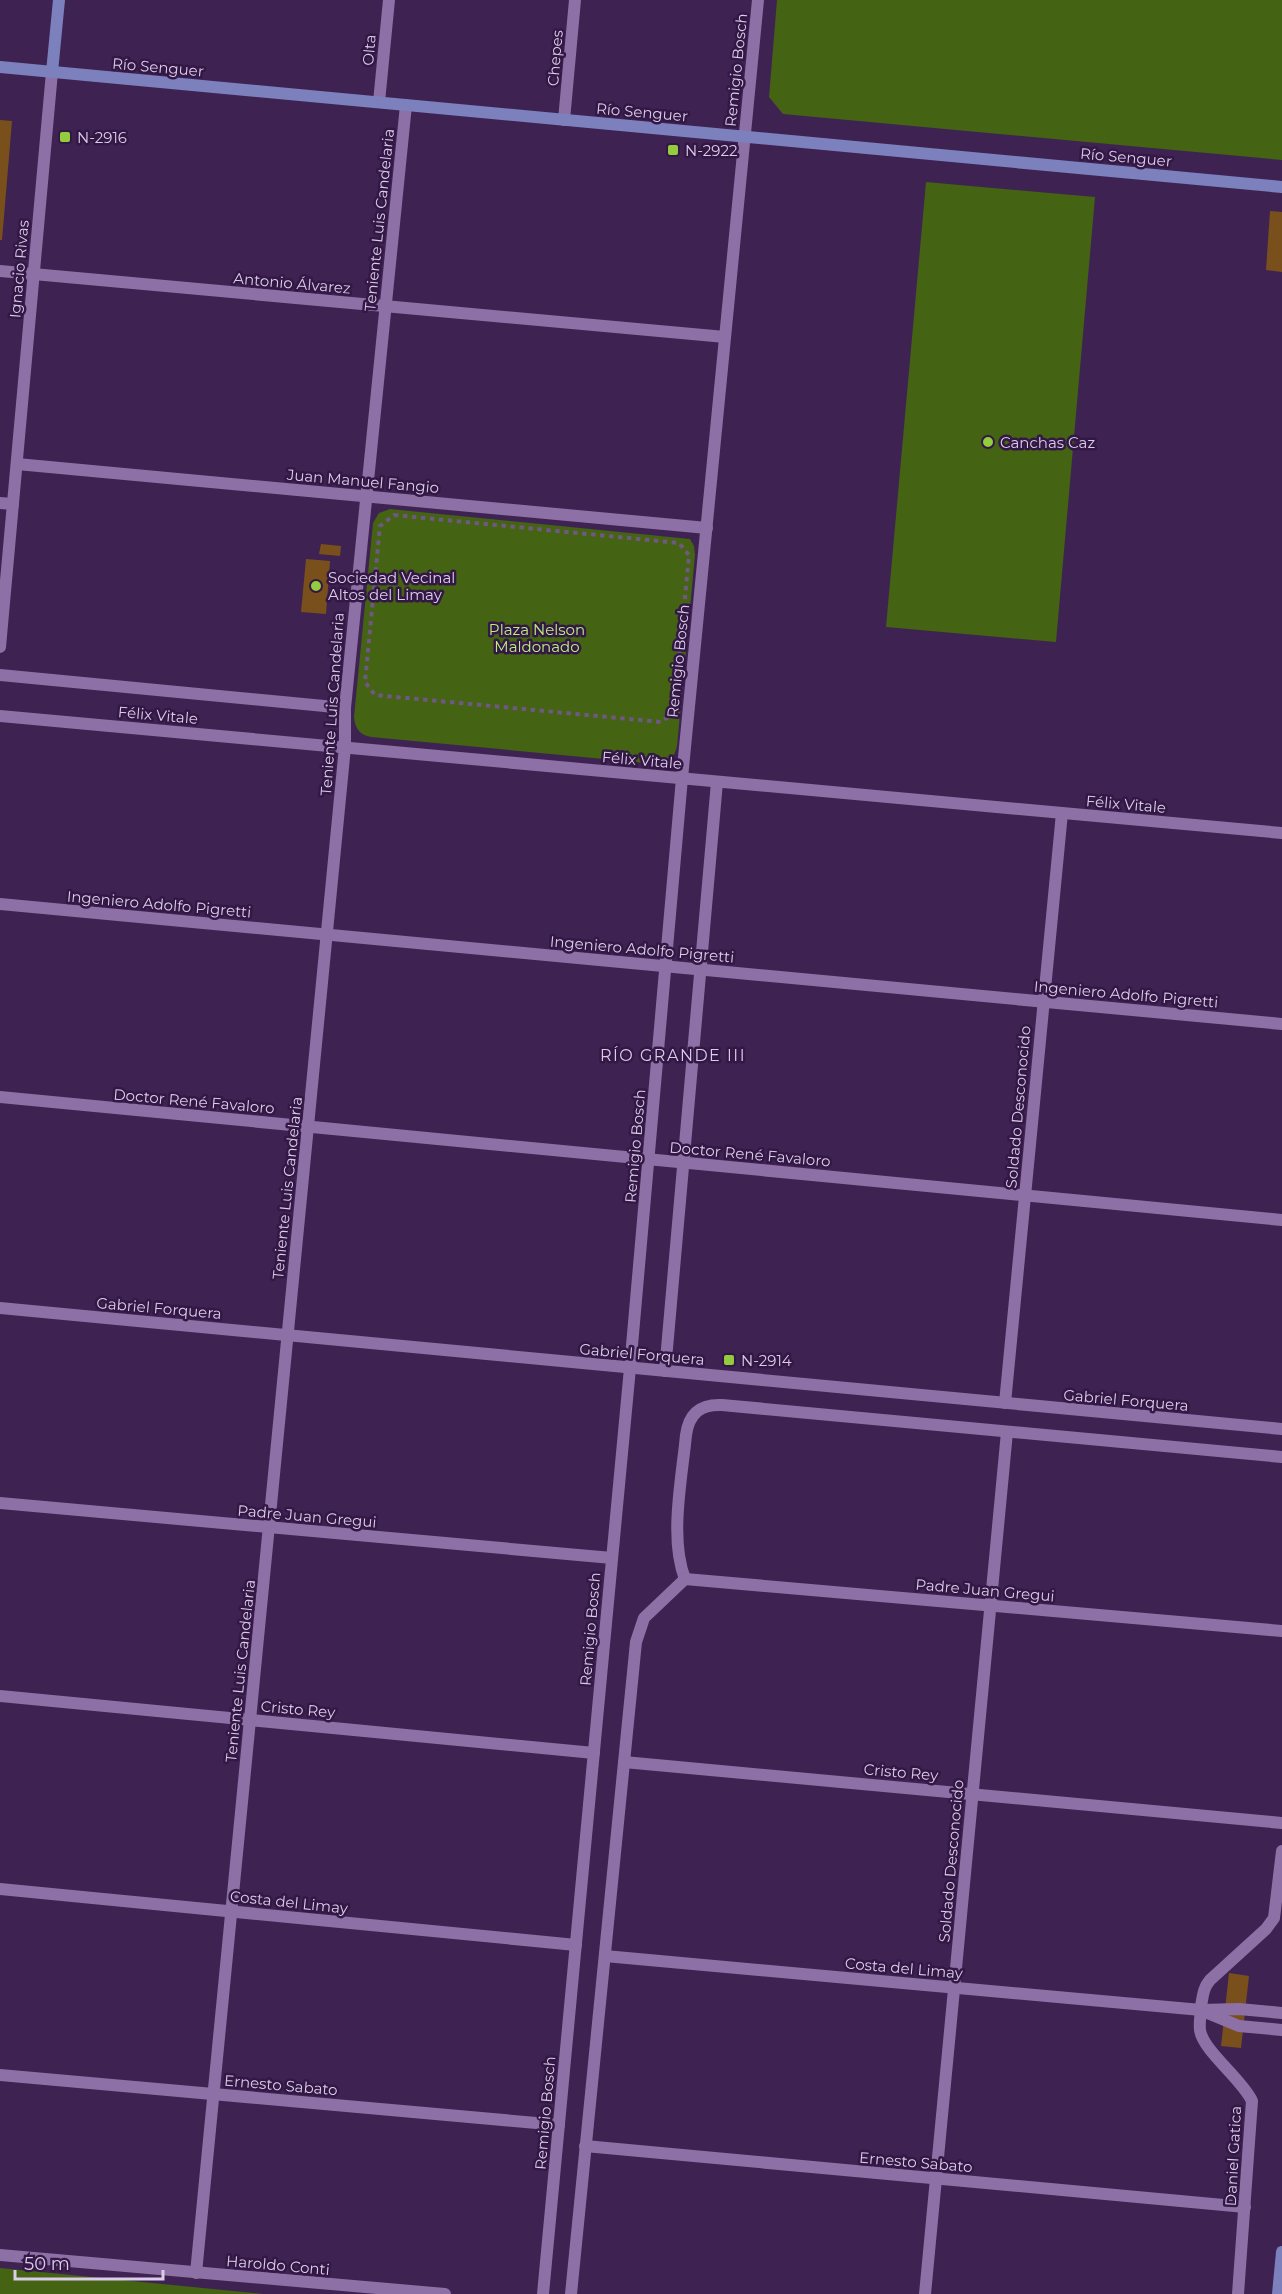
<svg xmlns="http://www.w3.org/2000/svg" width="1282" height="2294" font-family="Montserrat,sans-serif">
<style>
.green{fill:#446313}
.building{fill:#79501b}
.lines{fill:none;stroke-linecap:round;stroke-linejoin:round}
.path{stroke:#6f5882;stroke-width:4;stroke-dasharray:4.5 4.5;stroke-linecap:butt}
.minor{stroke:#8d70a6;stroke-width:12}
.tertiary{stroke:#8d70a6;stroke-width:12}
.secondary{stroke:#7c81be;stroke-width:12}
.poi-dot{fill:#93cc3d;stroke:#331846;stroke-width:2}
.labels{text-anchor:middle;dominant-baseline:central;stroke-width:5;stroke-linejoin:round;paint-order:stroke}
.street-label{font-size:15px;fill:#dbcce9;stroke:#331846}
.poi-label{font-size:15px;fill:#dbcce9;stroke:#331846;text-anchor:start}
.park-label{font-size:15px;fill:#bcec82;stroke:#331846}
.neighbourhood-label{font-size:16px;letter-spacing:1.5px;fill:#dbcce9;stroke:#331846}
</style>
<rect width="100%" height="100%" fill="#3e2252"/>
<g class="green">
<polygon points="777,0 1282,0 1282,160 783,114 769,97"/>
<polygon points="926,182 1095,197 1056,642 886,627"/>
<path d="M390 509 690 539 694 546 695 555 677 746C674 758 669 764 657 764L371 737C360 735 355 729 354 717L373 523 379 513Z"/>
<polygon points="0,2268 264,2294 0,2294"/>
</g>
<g class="building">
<polygon points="0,120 12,121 2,240 0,240"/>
<polygon points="1270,211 1282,212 1282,272 1266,270"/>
<polygon points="321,544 341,546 340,556 319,554"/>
<polygon points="306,559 330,561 326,614 301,612"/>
<polygon points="1229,1973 1249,1976 1241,2048 1221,2046"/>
</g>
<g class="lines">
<polygon class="path" points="394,515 679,543 689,555 674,713 661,722 375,695 365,682 380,526"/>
<g class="minor">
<polyline points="379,102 389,0"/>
<polyline points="564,120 575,0"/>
<polyline points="0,271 725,337"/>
<polyline points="17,464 707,528"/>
<polyline points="0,503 13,504"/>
<polyline points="0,675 345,708"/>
<polyline points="0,716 1282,833"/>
<polyline points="0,904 1282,1024"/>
<polyline points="0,1097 1282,1220"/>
<polyline points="665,1371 717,782"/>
<polyline points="1005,1403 1062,813"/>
<polyline points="0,1503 612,1558"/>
<path d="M685 1579C669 1538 682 1478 686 1435 689 1413 701 1404 722 1405L1282 1457"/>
<polyline points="685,1579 1282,1631"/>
<polyline points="0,1696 594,1753"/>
<polyline points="624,1762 1282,1823"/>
<polyline points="0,1889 576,1945"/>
<polyline points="605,1956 1201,2010 1239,2009 1282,2013"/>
<polyline points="1205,2012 1239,2026 1282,2030"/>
<polyline points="0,2075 559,2125"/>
<polyline points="585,2146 1245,2207"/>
<polyline points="0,2255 445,2294"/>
<polyline points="196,2273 345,747 345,708 406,105"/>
<polyline points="543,2294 630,1368 682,778 758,0"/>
<polyline points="571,2294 636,1642 644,1618 685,1579"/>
<polyline points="925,2294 1007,1432"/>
<path d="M1238 2294 1252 2101C1242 2079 1203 2051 1200 2030 1199 2022 1201 2014 1201 2006 1203 1996 1203 1988 1210 1980L1266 1929 1274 1918 1282 1851"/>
</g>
<g class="tertiary">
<polyline points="0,647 52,72"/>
<polyline points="0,1308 1282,1429"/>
</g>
<g class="secondary">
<polyline points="0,67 1282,187"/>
<polyline points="52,72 59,0"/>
<polyline points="1278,2294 1282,2252"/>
</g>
</g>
<g class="poi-dot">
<rect x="59" y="131" width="12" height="12" rx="3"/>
<rect x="667" y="144" width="12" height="12" rx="3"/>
<circle cx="988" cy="442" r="6"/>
<circle cx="316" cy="586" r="6"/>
<rect x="723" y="1354" width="12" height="12" rx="3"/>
</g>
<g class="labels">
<g class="street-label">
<text transform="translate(369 50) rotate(-85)">Olta</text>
<text transform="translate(555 58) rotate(-85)">Chepes</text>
<text transform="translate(158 67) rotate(5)">Río Senguer</text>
<text transform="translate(736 70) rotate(-84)">Remigio Bosch</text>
<text transform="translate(642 112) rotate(5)">Río Senguer</text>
<text transform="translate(1126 157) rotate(5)">Río Senguer</text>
<text transform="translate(379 220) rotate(-84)">Teniente Luis Candelaria</text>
<text transform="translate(19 269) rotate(-85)">Ignacio Rivas</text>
<text transform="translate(292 283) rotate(5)">Antonio Álvarez</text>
<text transform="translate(363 481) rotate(5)">Juan Manuel Fangio</text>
<text transform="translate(678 661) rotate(-84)">Remigio Bosch</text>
<text transform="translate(332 704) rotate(-86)">Teniente Luis Candelaria</text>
<text transform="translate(158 715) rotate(5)">Félix Vitale</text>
<text transform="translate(642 760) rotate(5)">Félix Vitale</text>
<text transform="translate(1126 804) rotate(5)">Félix Vitale</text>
<text transform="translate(159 904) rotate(5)">Ingeniero Adolfo Pigretti</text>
<text transform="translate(642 949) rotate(5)">Ingeniero Adolfo Pigretti</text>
<text transform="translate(1126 994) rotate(5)">Ingeniero Adolfo Pigretti</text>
<text transform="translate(194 1101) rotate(5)">Doctor René Favaloro</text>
<text transform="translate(1018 1107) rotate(-85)">Soldado Desconocido</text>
<text transform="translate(635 1146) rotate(-85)">Remigio Bosch</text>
<text transform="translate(750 1154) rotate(5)">Doctor René Favaloro</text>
<text transform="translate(287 1188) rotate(-84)">Teniente Luis Candelaria</text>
<text transform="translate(159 1308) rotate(5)">Gabriel Forquera</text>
<text transform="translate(642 1354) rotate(5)">Gabriel Forquera</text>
<text transform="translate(1126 1400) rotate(5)">Gabriel Forquera</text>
<text transform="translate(307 1516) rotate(5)">Padre Juan Gregui</text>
<text transform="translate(985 1590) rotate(5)">Padre Juan Gregui</text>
<text transform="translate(590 1629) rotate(-85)">Remigio Bosch</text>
<text transform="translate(240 1671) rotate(-84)">Teniente Luis Candelaria</text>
<text transform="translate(298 1709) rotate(5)">Cristo Rey</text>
<text transform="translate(901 1772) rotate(5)">Cristo Rey</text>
<text transform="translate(951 1861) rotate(-85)">Soldado Desconocido</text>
<text transform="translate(289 1902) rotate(6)">Costa del Limay</text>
<text transform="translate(904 1968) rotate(5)">Costa del Limay</text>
<text transform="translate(281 2085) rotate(5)">Ernesto Sabato</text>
<text transform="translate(545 2113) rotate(-85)">Remigio Bosch</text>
<text transform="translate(1233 2156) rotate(-87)">Daniel Gatica</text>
<text transform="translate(916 2162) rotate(5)">Ernesto Sabato</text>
<text transform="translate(278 2265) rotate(5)">Haroldo Conti</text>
</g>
<g class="poi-label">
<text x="77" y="137">N-2916</text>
<text x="685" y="150">N-2922</text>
<text x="1000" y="442">Canchas Caz</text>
<text x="328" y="577">Sociedad Vecinal<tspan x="328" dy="17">Altos del Limay</tspan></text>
<text x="741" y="1360">N-2914</text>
</g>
<g class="park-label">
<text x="537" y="629">Plaza Nelson<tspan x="537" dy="17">Maldonado</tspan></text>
</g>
<g class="neighbourhood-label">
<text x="673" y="1055">RÍO GRANDE III</text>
</g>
</g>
<path d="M15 2270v9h148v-9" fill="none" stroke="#dbcce9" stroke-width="3"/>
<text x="24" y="2270" font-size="18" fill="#dbcce9" stroke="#331846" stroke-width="4.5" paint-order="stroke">50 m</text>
</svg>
